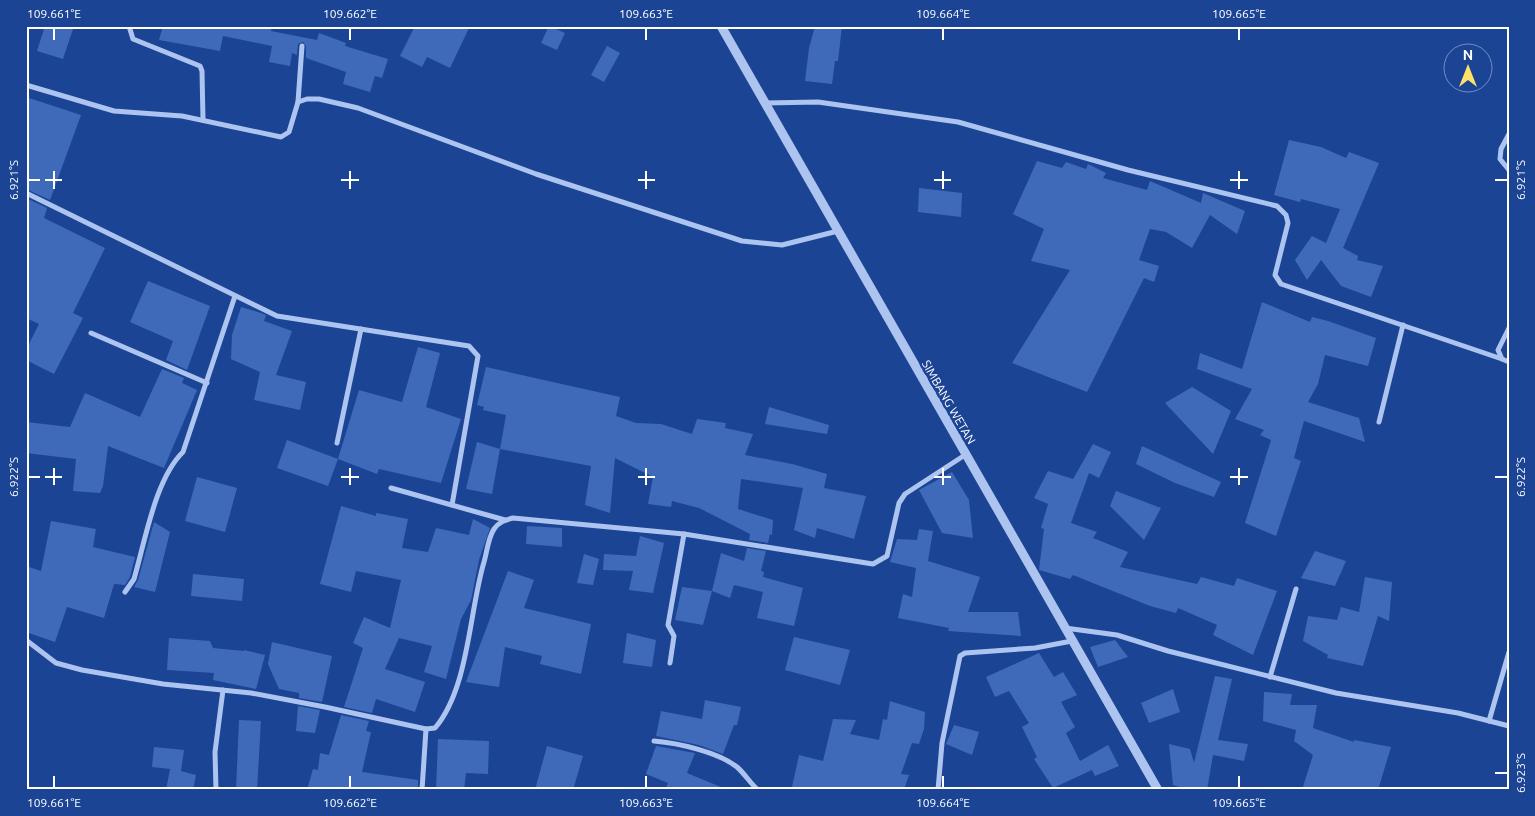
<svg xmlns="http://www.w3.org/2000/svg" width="1535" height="816" font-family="Ubuntu,sans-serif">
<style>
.building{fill:#3f6aba}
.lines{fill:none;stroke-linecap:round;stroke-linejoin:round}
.minor{stroke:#acc4ef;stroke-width:5}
.tertiary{stroke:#acc4ef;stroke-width:9}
.ticks{fill:none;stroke:#fff;stroke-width:2}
.labels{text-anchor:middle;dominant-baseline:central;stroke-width:5;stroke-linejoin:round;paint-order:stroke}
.street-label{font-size:12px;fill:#fff;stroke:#1b4494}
.neatline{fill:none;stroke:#fff;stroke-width:2}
.ticks-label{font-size:12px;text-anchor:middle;fill:#fff}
</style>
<rect width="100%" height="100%" fill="#1b4494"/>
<g class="building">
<polygon points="45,26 74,26 63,59 37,51"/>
<polygon points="163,26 272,26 271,31 317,40 319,33 346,43 345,46 388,59 382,78 375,76 370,92 343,84 346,72 306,58 306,46 303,42 298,44 297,55 292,53 290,66 269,62 272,46 223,36 220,51 159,40"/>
<polygon points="415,26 470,26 450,68 427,57 422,67 400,56"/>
<polygon points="549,26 565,33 557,50 541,43"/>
<polygon points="815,26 842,26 838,61 835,61 832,84 805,81 809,48"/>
<polygon points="607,46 620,53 604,82 591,75"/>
<polygon points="26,97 81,115 50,200 26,189"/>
<polygon points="1289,140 1321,147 1346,158 1349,152 1379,163 1343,248 1358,256 1357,260 1383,266 1371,297 1341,286 1321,260 1307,280 1295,260 1312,236 1326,243 1340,209 1301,199 1300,202 1274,195"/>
<polygon points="1037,161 1062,168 1066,162 1086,169 1088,164 1106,173 1103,178 1147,190 1150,181 1201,203 1203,193 1245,211 1237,234 1210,215 1192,248 1166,232 1150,229 1139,260 1159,266 1154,282 1144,278 1087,392 1012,363 1070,270 1031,261 1044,229 1013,214"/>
<polygon points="919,188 962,193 961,217 918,212"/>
<polygon points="26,198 47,208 44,218 105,248 73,313 83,318 54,374 26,360 26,350 39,324 26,318"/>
<polygon points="148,281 210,306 187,370 166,360 173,341 130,322"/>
<polygon points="1262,302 1310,322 1312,317 1328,321 1376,338 1368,366 1325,355 1318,384 1308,402 1359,418 1365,442 1304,421 1294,458 1301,461 1276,536 1245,523 1271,440 1260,435 1264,430 1235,419 1252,389 1197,369 1200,353 1242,369"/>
<polygon points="241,307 261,313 266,315 264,321 292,331 276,375 306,382 300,410 254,400 260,372 231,359 232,335"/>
<polygon points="418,347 440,353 426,407 461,419 441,483 379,469 377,474 338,459 359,390 402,402"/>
<polygon points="486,367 620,397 616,416 636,423 661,424 692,434 697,419 726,423 725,428 753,434 745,455 792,464 827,474 824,488 866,496 854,539 817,528 815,538 794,530 803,488 741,479 738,509 773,520 772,535 770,534 768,543 749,540 750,534 699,508 672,501 671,507 648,504 653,477 615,458 610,513 585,505 591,466 500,449 506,415 483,410 484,407 477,405"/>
<polygon points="162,369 184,378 182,383 197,390 164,468 108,446 103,486 100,493 73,491 76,459 26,453 26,422 70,427 85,393 140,417"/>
<polygon points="1192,387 1231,411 1213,454 1165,403"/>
<polygon points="769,407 829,425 827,434 765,424"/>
<polygon points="287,440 338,459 328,486 277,468"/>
<polygon points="477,442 500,449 492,494 466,489"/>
<polygon points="1093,444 1111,452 1099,478 1089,473 1071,523 1097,532 1093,538 1128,552 1120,567 1197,584 1201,577 1234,586 1237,578 1277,591 1253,655 1213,635 1217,625 1178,608 1176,613 1150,606 1073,575 1070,579 1039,570 1044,529 1041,528 1048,504 1034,498 1048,471 1073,479"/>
<polygon points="1142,446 1221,482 1214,497 1175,483 1136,464"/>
<polygon points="952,472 969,500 973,538 942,533 919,490"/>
<polygon points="197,477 237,488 225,532 185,521"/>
<polygon points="1116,491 1161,508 1144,540 1110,506"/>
<polygon points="341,506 376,516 376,513 408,519 402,548 428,552 436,528 469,535 473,519 490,528 479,560 471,600 461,619 446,679 424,672 432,646 399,638 385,669 425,682 415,712 376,699 372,713 344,707 363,648 353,643 364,617 390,628 401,580 356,571 351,592 320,584"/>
<polygon points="51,521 96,529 93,547 135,557 130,577 125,585 114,584 104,618 67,607 55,642 26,632 26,566 41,571"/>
<polygon points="154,522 170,532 155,592 134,587 138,580"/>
<polygon points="527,526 562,528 562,547 526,544"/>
<polygon points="919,529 933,531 928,561 980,577 968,612 1018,612 1021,636 948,631 949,628 898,618 903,594 912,597 916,568 890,562 897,539 917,540"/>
<polygon points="640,536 664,543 653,593 629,590 633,571 603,570 604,554 636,556"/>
<polygon points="747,548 766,551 761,571 764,572 763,577 803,588 794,626 757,618 763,592 734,585 730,598 712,591 721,553 744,561"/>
<polygon points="1315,551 1346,561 1335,586 1301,578"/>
<polygon points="584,554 599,559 593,585 577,583"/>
<polygon points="508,571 534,580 524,608 591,624 581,674 540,664 542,656 505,647 499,687 466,682"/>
<polygon points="193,574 244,579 242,601 191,596"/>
<polygon points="1365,577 1392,582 1389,621 1378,616 1363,666 1327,658 1328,655 1303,641 1308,616 1337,620 1341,607 1359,612"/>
<polygon points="682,587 712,591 703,625 675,620"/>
<polygon points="627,633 656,640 652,667 623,663"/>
<polygon points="794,637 850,650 840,685 785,670"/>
<polygon points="169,638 210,641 213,648 244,651 244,650 265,655 256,689 213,680 214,673 167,670"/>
<polygon points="1115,640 1128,657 1098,667 1090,647"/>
<polygon points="272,642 332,656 322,702 299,698 299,693 279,689 268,664"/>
<polygon points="1039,653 1054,677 1063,672 1077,695 1061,702 1075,727 1066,733 1080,761 1108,745 1119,766 1095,776 1092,770 1053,788 1034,759 1037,757 1022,727 1029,723 1009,691 995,697 986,677"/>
<polygon points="1215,676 1232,679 1218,740 1248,744 1244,761 1213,755 1207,790 1188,790 1173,785 1169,744 1190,749 1194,763"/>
<polygon points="1173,689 1180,712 1149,723 1141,703"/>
<polygon points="1264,692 1292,694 1290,705 1317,705 1313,728 1354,742 1354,740 1391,747 1378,790 1302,790 1313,755 1294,741 1296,730 1263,721"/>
<polygon points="705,700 741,707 737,725 734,725 723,754 699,745 656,736 661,711 702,719"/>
<polygon points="890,701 925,712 924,729 919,744 912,743 901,774 909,775 904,790 801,790 792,787 799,755 823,761 833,719 856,720 850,734 879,740 883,719 887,720"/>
<polygon points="298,706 320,710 315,733 296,731"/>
<polygon points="341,715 369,721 366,731 371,732 362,772 418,780 418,790 307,790 313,769 318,770 320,753 329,755"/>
<polygon points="239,720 261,721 257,790 236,790"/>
<polygon points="954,725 979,732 972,755 946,744"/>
<polygon points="438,739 489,741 488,774 466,773 464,790 436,790"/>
<polygon points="547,746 583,756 573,790 535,790"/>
<polygon points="656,746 695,753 687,773 728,790 665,790 668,783 646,774"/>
<polygon points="154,747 184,750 181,771 196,775 193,790 166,790 170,769 152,767"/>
</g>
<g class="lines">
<g class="minor">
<polyline points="129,26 133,39 200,66 202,71 203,120"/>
<polyline points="26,85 114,111 182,116 281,137 289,132 298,102 307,99 319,99 358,108 536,174 742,241 782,245 838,231"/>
<polyline points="298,102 302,46"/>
<polyline points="765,103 818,102 958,122 1128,170 1277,206 1286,215 1288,223 1275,275 1281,284 1502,359"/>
<polyline points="1509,134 1501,149 1500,159 1509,170"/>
<polyline points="26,193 277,316 469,346 478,356 452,505"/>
<polyline points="1509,328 1498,350 1502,359 1509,362"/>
<polyline points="91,333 207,383"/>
<polyline points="1379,422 1403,325"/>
<polyline points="337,443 361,329"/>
<polyline points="391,488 505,520"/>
<path d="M125 592 134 579C145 542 155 479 183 452L235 296"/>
<polyline points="1065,628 1117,635 1168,651 1336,693 1458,713 1509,726"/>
<path d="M26 640 56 663 82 670 163 684 251 693 325 707 426 729 435 728C469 688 469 612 484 562 487 552 488 538 494 529 499 522 505 520 513 518L684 534 873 564 887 556 899 503 905 494 965 455"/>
<polyline points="670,663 674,636 668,625 684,534"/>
<polyline points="1270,677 1296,589"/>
<polyline points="1489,721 1509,652"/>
<path d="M654 741C678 743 718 752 737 767 745 774 750 783 758 790"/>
<polyline points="216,790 215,752 223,690"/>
<polyline points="422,790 426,729"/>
<polyline points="938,790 942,743 960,656 965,653 1035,648 1072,641"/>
</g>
<polyline class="tertiary" points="721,26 1158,790"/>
</g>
<path class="ticks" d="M54 28V40M350 28V40M646 28V40M943 28V40M1239 28V40M54 171V189M350 171V189M646 171V189M943 171V189M1239 171V189M28 180H40M45 180H62M341 180H359M638 180H655M934 180H951M1230 180H1248M1495 180H1508M54 468V485M350 468V485M646 468V485M943 468V485M1239 468V485M28 477H40M45 477H62M341 477H359M638 477H655M934 477H951M1230 477H1248M1495 477H1508M1495 773H1508M54 776V788M350 776V788M646 776V788M943 776V788M1239 776V788"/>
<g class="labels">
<g class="street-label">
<text transform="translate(949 402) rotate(60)">SIMBANG WETAN</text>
</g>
</g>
<rect width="1535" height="816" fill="none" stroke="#1b4494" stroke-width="55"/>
<g transform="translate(1468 68)"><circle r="24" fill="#1b4494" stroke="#768fbf"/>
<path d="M0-4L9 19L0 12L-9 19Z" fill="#ffe26a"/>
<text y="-8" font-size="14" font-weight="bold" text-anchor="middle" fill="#ffffff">N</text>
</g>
<rect x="28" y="28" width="1480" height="760" class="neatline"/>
<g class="ticks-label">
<text x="54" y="18">109.661°E</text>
<text x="350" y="18">109.662°E</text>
<text x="646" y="18">109.663°E</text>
<text x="943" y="18">109.664°E</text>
<text x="1239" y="18">109.665°E</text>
<text transform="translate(14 180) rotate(-90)" y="4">6.921°S</text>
<text transform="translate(1521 180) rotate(-90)" y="4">6.921°S</text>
<text transform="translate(14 477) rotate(-90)" y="4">6.922°S</text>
<text transform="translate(1521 477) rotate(-90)" y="4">6.922°S</text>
<text transform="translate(1521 773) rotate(-90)" y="4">6.923°S</text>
<text x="54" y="807">109.661°E</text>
<text x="350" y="807">109.662°E</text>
<text x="646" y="807">109.663°E</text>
<text x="943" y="807">109.664°E</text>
<text x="1239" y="807">109.665°E</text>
</g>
</svg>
